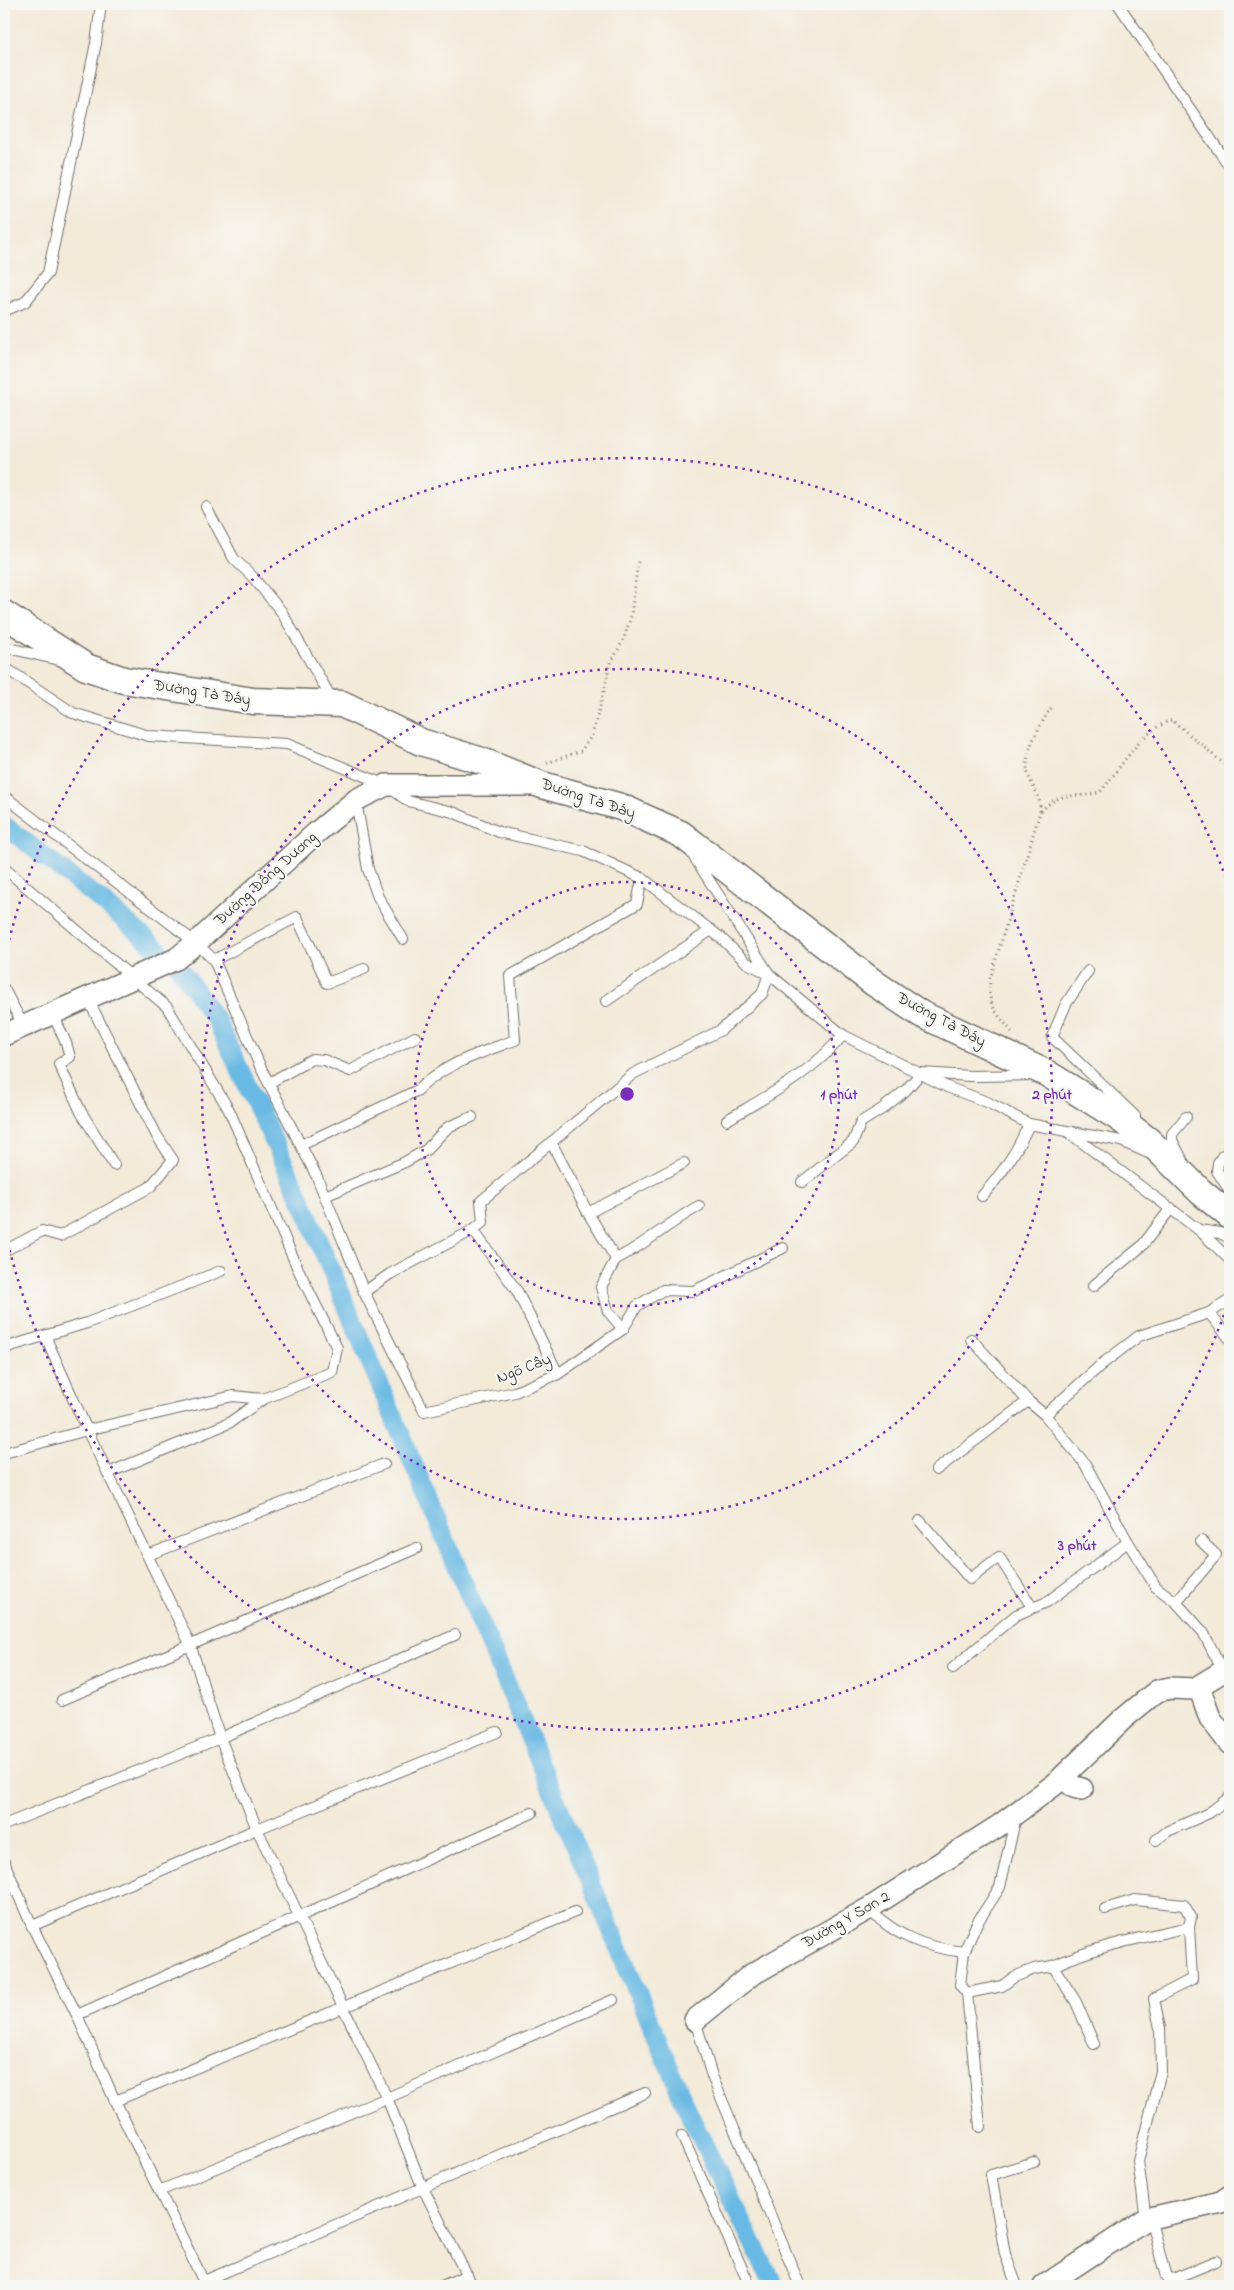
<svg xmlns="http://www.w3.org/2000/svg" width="1234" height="2290" font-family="'Indie Flower',sans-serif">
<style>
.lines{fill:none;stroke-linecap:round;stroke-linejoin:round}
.canal{stroke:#67b9e3;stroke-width:19}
.service-casing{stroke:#716e68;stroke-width:12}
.minor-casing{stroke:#716e68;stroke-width:24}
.tertiary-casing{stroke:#716e68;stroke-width:29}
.path{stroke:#716e68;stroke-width:3;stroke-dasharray:1 4;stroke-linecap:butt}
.service{stroke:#fff;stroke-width:10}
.minor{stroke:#fff;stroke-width:21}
.tertiary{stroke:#fff;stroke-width:26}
.ring{fill:none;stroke:#7b2cbf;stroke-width:2.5;stroke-dasharray:2.5 5}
.labels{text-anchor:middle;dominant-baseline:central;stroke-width:4.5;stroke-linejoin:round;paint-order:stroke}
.street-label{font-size:16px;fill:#2b2b2b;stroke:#f6f6f2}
.centre{fill:#7b2cbf;stroke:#f6f6f2;stroke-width:2.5}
.ring-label{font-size:15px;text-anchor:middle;font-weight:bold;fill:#7b2cbf;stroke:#f6f6f2;stroke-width:4.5;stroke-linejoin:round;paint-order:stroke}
</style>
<rect width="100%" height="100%" fill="#f6f6f2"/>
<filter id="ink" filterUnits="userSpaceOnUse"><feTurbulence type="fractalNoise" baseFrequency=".02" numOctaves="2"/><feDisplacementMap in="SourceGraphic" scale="10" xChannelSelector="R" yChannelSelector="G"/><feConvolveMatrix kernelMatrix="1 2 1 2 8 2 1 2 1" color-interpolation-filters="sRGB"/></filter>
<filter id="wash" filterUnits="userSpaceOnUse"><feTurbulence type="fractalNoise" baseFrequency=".0096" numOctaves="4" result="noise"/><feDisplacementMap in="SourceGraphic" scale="20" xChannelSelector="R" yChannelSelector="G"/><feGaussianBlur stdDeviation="1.12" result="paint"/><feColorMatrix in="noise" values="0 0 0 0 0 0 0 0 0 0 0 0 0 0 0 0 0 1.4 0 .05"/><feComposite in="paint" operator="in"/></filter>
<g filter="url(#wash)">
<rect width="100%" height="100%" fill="#f3ead8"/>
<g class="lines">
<g class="canal">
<polyline points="4,825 108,906 160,951"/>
<polyline points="178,966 216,1020 298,1192 690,2116 774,2286"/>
</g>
</g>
</g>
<g filter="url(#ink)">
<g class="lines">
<g class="service-casing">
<g id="service">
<polyline points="1118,4 1230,167"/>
<polyline points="4,311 25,302 48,273 96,43 101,4"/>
<polyline points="206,507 234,559 251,575 281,611 333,701"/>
<polyline points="4,647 59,660"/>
<polyline points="4,667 73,713 149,736 287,744 386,785 408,801 453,812 499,832 583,851 642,878 721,938 747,963 769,974 762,994 721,1030 633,1074 481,1201 483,1222 473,1230 390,1274 364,1292"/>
<polyline points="4,796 196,943 214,960 260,1066 317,1177 364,1292 424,1411 515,1392 558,1374 623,1329"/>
<polyline points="356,801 368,869 378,897 403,939"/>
<polyline points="691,852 769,974 843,1035 947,1087 987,1102 1029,1124 1121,1141 1148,1153"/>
<polyline points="4,868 167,1007 229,1110 298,1269 337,1348 332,1372 263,1399 229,1423 108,1473"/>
<polyline points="214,960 297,917 327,983 364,969"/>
<polyline points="1088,971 1066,1004 1052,1037 1135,1116"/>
<polyline points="4,989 24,1027"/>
<polyline points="606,1001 711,930"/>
<polyline points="53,1014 66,1043 70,1057 59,1064 81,1112 114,1165"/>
<polyline points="269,1083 312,1059 324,1060 350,1071 415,1037"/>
<path d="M727 1120C769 1095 812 1073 843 1035"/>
<polyline points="1068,1132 1199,1230 1230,1260"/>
<polyline points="551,1142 588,1213 616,1259 601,1287 608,1311 623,1329 637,1306 663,1290 694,1291 783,1248"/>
<path d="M301 1145 418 1090C443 1064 481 1053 515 1040L510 976 637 904 642 878"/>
<polyline points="1223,1155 1218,1163 1217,1171 1230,1191"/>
<polyline points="1184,1163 1172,1140 1172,1134 1186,1117"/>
<polyline points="802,1182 853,1142 861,1122 882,1109 906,1090 921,1073 971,1076 1034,1075"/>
<polyline points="325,1196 405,1162 426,1150 448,1127 472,1117"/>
<path d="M982 1196C1002 1174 1017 1152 1029 1124"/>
<polyline points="588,1213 684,1163"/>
<polyline points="473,1230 517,1291 558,1374"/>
<polyline points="1199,1230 1220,1233 1230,1238"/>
<polyline points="4,1251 42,1231 60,1236 150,1187 173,1160 157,1136 88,999"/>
<path d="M616 1259C646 1244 670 1222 699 1206"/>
<polyline points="1093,1286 1142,1246 1171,1208"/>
<polyline points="1209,1313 1230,1339"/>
<polyline points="45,1336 87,1430 190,1644 220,1738 257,1829 387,2098 422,2186 472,2286"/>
<polyline points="971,1339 1028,1401 1045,1415 1085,1464 1128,1542 1156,1587 1176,1602 1203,1632 1223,1671"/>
<polyline points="4,1348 87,1323 221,1271"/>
<polyline points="1045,1415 1102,1364 1139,1336 1209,1313 1230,1300"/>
<polyline points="4,1453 87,1430 233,1396 263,1399"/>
<polyline points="936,1470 1028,1401"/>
<polyline points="920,1521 970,1579 999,1557 1032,1607"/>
<polyline points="148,1555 384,1464"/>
<polyline points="1176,1602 1216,1555 1201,1541"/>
<polyline points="953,1668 1016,1615 1047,1602 1128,1542"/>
<polyline points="62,1700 417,1548"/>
<polyline points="4,1825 220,1738 455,1635"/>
<polyline points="1156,1840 1168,1831 1209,1813 1230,1797"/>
<polyline points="4,1862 32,1926 77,2015 115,2101 206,2286"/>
<path d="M868 1909C898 1937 923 1947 964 1952"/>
<polyline points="1105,1909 1135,1900 1184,1905 1191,1917 1189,1927 1192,1979 1154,1999 1160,2028 1161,2071 1138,2161 1146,2219"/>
<polyline points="32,1926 257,1829 497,1732"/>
<path d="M1053 1966C1096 1946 1143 1937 1189 1927"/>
<polyline points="967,1993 1002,1986 1014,1977 1034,1969 1053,1966 1076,2002 1094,2044"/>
<polyline points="77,2015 532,1813"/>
<polyline points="695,2020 712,2076 800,2286"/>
<polyline points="115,2101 575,1912"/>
<polyline points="980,2127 967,1993 960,1985 964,1952 977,1923 1000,1887 1016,1816"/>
<polyline points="682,2136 750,2286"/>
<polyline points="159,2191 387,2098 613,2000"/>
<polyline points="1150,2218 1166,2277 1173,2279 1216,2261"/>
<polyline points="204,2281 645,2093"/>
<polyline points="442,2286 467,2275"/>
<polyline points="1017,2286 1005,2254 991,2175 1034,2162"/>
</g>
</g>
<g class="minor-casing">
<g id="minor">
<polyline points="4,1035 176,959 196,943 316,833 356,800 386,785 537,785"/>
<polyline points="1199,1687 1210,1718 1230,1744"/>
<polyline points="1063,1778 1074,1787 1082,1789"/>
<polyline points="695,2020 751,1975 868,1909 1000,1825 1054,1785 1123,1719 1157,1691 1170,1688 1194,1689 1230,1667"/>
<polyline points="1044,2286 1146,2219 1221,2202 1230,2196"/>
</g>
</g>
<g class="tertiary-casing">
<polyline id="tertiary" points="4,614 86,667 124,680 253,701 342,704 421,742 482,761 542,785 621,807 681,834 874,983 921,1014 1048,1074 1119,1118 1149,1141 1201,1192 1230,1216"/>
</g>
<g class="path">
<polyline points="547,763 581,751 592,735 605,688 609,667 624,638 631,616 638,561"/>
<path d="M1041 811C1064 788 1074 800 1100 792 1122 768 1139 731 1172 720L1230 769"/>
<path d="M1012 1032C996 1012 987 1006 990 979L1040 812C1040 807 1040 801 1038 796 1034 786 1027 778 1027 766 1027 745 1042 722 1053 705"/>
</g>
<use href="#service" class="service"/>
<use href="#minor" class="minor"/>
<use href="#tertiary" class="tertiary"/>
</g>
</g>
<g class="ring">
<circle cx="627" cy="1094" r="212"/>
<circle cx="627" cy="1094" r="425"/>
<path d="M1229 1301A637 637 0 0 1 4 1226M4 962A637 637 0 0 1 1229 887"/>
</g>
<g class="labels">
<g class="street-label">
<text transform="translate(202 693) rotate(9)">Đường Tà Đáy</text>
<text transform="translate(588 799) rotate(18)">Đường Tà Đáy</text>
<text transform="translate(266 879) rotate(-42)">Đường Đồng Dương</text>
<text transform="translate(941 1020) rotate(28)">Đường Tà Đáy</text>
<text transform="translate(524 1369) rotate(-21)">Ngõ Cây</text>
<text transform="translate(846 1920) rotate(-30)">Đường Y Sơn 2</text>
</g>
</g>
<circle cx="627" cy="1094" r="8" class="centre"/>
<g class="ring-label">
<text x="839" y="1099">1 phút</text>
<text x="1052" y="1099">2 phút</text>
<text x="1077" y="1550">3 phút</text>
</g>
<rect width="1234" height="2290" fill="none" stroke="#f6f6f2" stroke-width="20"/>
</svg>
